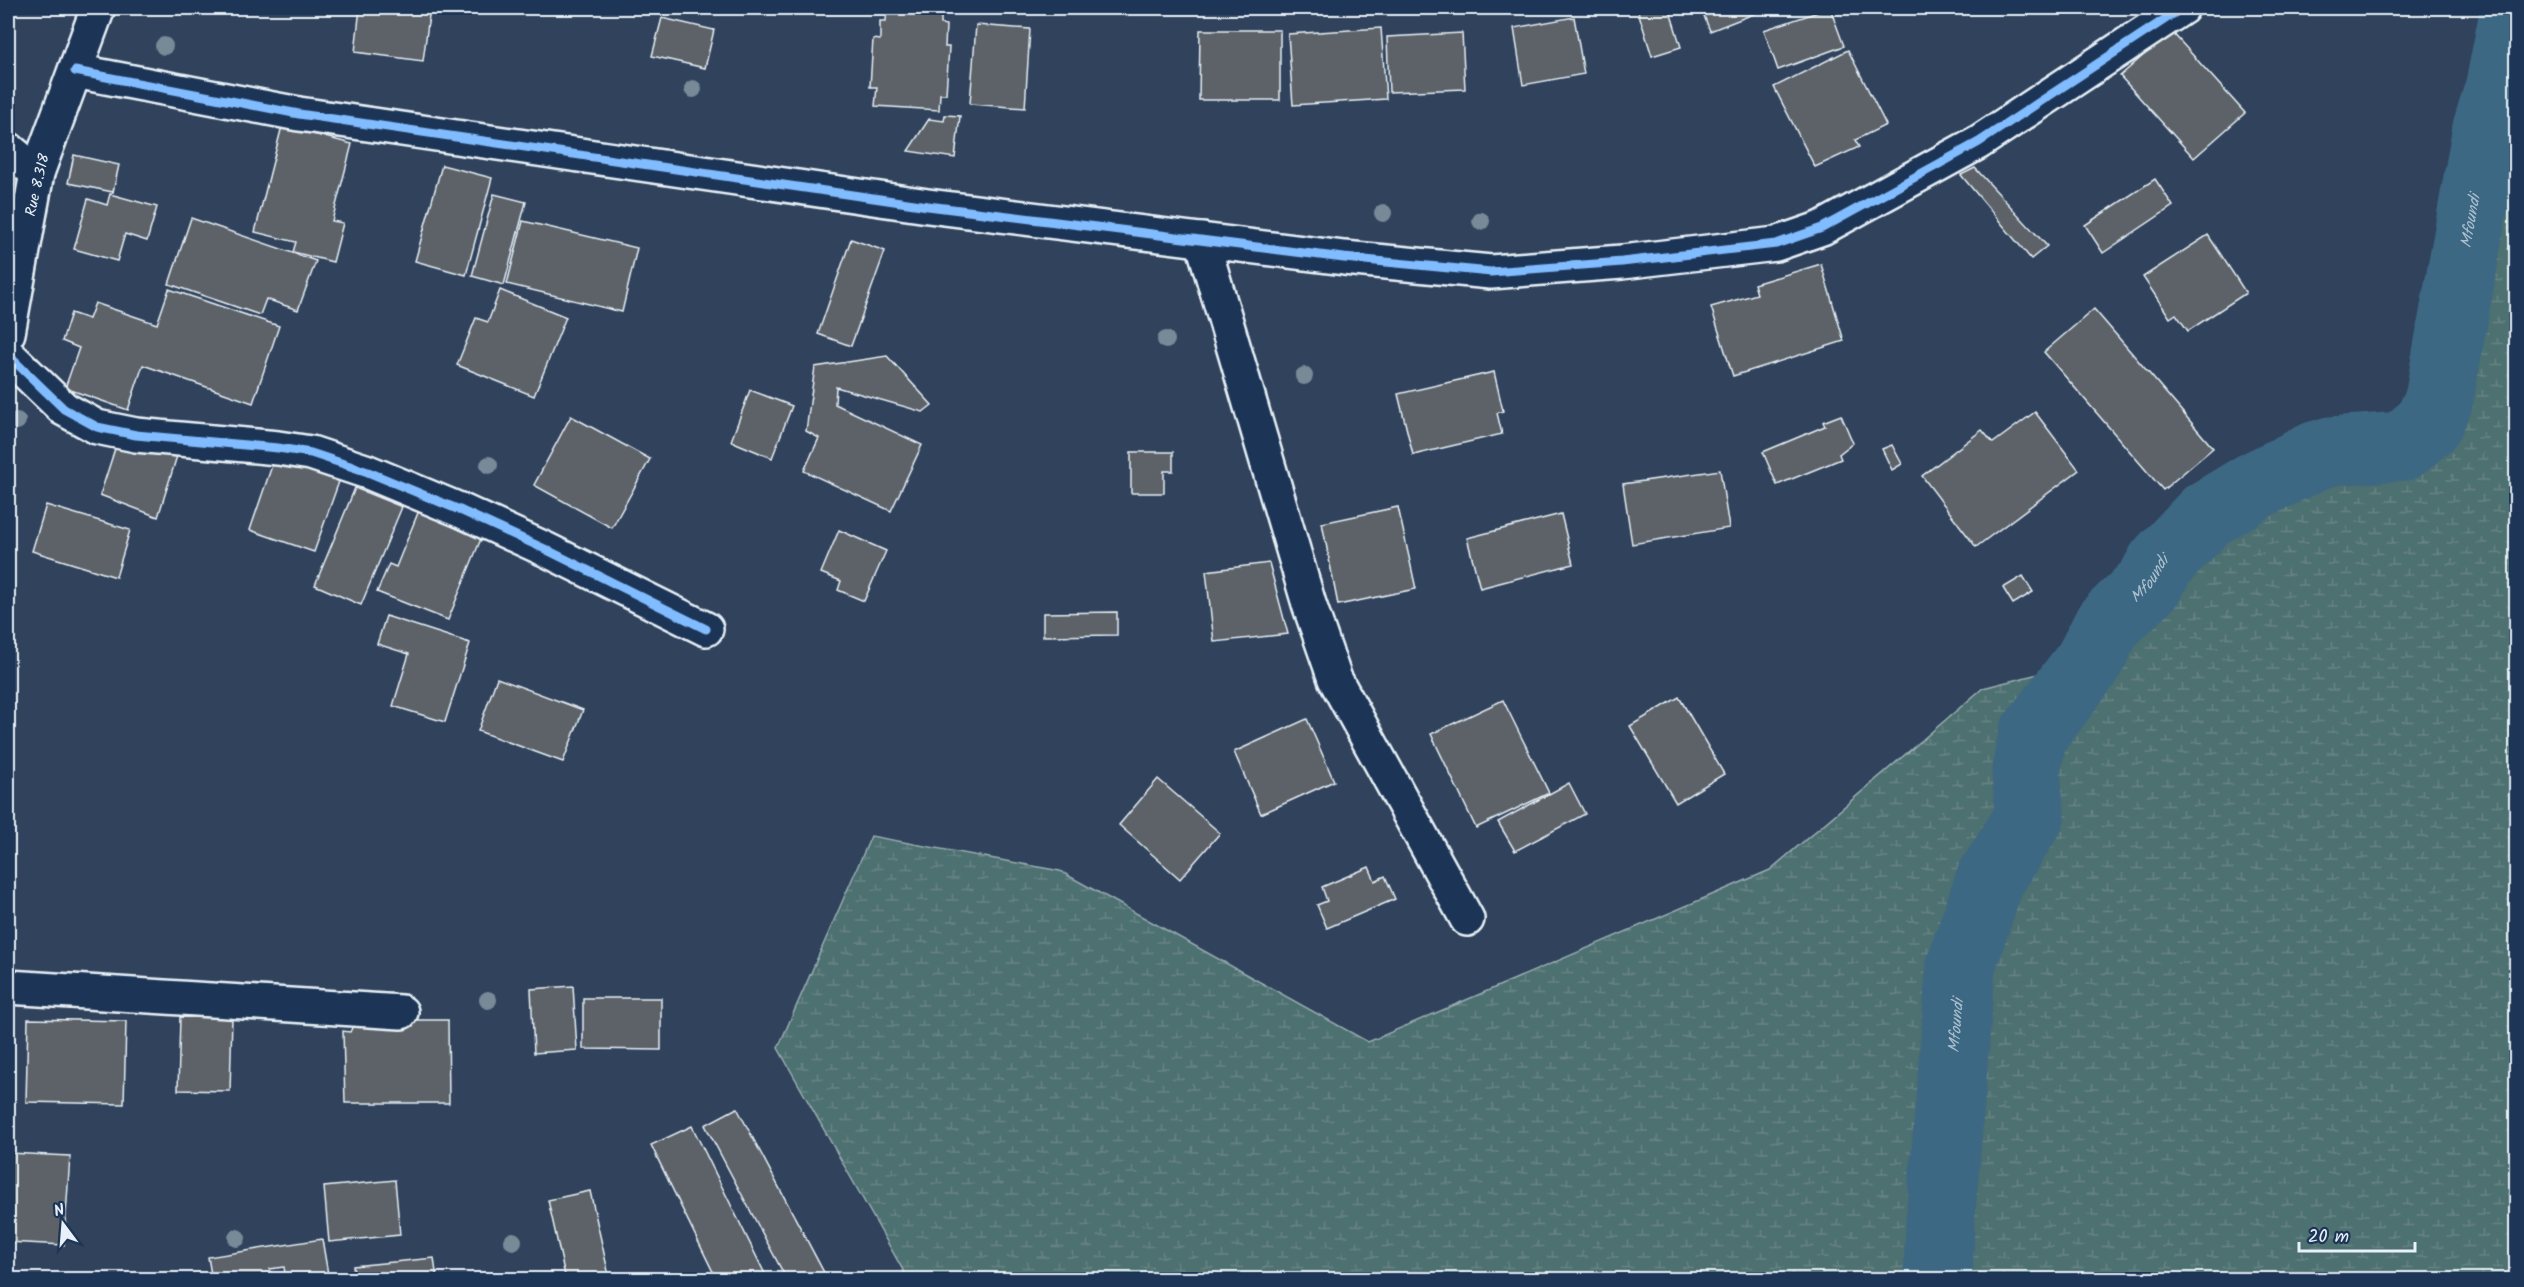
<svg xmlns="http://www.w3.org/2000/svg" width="2524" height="1287" font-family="Kalam,sans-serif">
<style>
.wetland{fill:url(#wetland-marsh);stroke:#9ab0b4;stroke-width:1.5}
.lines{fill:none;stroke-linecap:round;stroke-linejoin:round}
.river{stroke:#3d6883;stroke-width:69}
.building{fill:#5b6267;stroke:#e8f1f8;stroke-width:1.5}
.street-casing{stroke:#e8f1f8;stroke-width:38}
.secondary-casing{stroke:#e8f1f8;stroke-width:38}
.street{stroke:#1d3557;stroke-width:33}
.secondary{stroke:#1d3557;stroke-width:33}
.cycleway-casing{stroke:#1d3557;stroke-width:13}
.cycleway{stroke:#80bcff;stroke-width:9}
.tree{fill:#788a97}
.labels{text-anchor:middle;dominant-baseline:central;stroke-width:4.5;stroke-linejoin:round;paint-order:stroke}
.street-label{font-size:15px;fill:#e8f1f8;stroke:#1d3557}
.water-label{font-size:16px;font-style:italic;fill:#acc1cf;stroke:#1d3557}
</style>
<defs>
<pattern id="wetland-marsh" width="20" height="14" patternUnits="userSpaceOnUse" patternTransform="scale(1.5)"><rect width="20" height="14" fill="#4d6f70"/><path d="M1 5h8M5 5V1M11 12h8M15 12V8" fill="none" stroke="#678485"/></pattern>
</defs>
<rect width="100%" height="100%" fill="#30425c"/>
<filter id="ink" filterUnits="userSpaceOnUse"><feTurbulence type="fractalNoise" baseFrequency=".0167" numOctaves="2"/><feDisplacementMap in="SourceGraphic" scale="12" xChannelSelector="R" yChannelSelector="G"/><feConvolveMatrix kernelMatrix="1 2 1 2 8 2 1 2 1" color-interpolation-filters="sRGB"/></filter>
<g filter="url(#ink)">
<polygon class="wetland" points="2515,8 2516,8 2516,1279 908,1279 778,1048 871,836 1060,871 1368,1042 1770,870 1983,688 2089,661 2108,624 2150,583 2161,563 2206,515 2254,486 2315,456 2331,451 2403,446 2428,424 2439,399 2487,128 2500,85"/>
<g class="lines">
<path class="river" id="s1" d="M1938 1280 1940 1224 1961 965 1990 880 2030 816 2026 772 2033 735 2089 661 2108 624 2150 583 2161 563 2206 515 2254 486 2315 456 2331 451 2403 446 2428 424 2439 399 2487 128 2500 85 2515 8"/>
</g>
<g class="building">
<polygon points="360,8 430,8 423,61 355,52"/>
<polygon points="887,8 941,10 941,24 946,25 945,47 949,47 946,94 940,94 939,110 875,106 877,87 870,87 873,39 880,40 880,21 886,21"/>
<polygon points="1637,8 1669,8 1681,47 1652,56"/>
<polygon points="1701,8 1769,8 1710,31"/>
<polygon points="1830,8 1844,46 1778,70 1764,30"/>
<polygon points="1574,17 1584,74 1523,85 1514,28"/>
<polygon points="662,18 714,30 705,68 652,56"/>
<polygon points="976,25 1030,29 1025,108 970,104"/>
<polygon points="1381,28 1386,99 1293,105 1288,34"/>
<polygon points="1200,30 1280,30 1280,100 1199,100"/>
<polygon points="2171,31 2245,113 2194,158 2120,76"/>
<polygon points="1462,33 1465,89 1389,92 1387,37"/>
<polygon points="1848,50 1886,125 1855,140 1859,147 1815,167 1774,87"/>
<polygon points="945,115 960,116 955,158 908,151 929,119 944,121"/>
<polygon points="282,126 352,144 332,221 343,223 333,262 293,252 296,242 255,232"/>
<polygon points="74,155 119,165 113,192 68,183"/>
<polygon points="442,165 492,178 466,275 415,261"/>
<polygon points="1975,168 2047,246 2031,259 1961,175"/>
<polygon points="2155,179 2173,206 2103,253 2085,225"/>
<polygon points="110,194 157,207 147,241 125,234 117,261 74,249 88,199 107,205"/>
<polygon points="494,194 526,202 504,285 472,276"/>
<polygon points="191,218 316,261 298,310 266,299 260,315 169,284"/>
<polygon points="523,221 637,248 622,312 507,284"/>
<polygon points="2208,235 2246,293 2188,331 2176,314 2170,318 2143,277"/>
<polygon points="851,239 885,251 851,346 818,334"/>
<polygon points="1821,264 1844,341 1733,376 1711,307 1757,294 1754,284"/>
<polygon points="169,289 279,326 253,403 143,365 128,410 65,388 79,348 62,341 71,313 89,319 95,303 157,324"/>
<polygon points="500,290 566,317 534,396 457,365 476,318 488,322"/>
<polygon points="2094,309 2213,448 2163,490 2044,352"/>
<polygon points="887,356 932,405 923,412 836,387 835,404 922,445 891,511 804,471 819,438 806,431 815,367"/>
<polygon points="1494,372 1503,411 1497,413 1502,434 1413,455 1398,394"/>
<polygon points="750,390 792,406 772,458 731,441"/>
<polygon points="2035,412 2079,470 1976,547 1922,476 1982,430 1993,443"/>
<polygon points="1841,415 1853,443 1839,454 1841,459 1777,485 1763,452 1825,426 1823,422"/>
<polygon points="571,416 650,459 612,528 534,485"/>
<polygon points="123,424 181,443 158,517 100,495"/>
<polygon points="1892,445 1902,464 1892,470 1882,449"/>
<polygon points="277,451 342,473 314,552 250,530"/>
<polygon points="1131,452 1173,452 1173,471 1164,471 1164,493 1131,493"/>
<polygon points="1720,470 1729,528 1632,544 1623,484"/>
<polygon points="355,488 402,507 361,605 315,585"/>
<polygon points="422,503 485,529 448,620 377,592 389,564 396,567"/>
<polygon points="46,505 130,530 116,577 32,551"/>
<polygon points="1398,507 1416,589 1338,605 1322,523"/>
<polygon points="1561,514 1573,564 1480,588 1467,538"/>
<polygon points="839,530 886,551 864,601 838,590 841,581 821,573"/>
<polygon points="1269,563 1288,634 1214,642 1206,571"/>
<polygon points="2023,576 2033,592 2013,604 2003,588"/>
<polygon points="1117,612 1117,635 1043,636 1043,613"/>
<polygon points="386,616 470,643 445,722 393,706 409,654 377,644"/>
<polygon points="497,678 583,710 563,762 478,731"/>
<polygon points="1679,697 1724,774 1676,803 1630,726"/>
<polygon points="1503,700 1549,793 1476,828 1431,734"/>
<polygon points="1307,719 1334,781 1261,814 1234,752"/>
<polygon points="1158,779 1220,833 1180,879 1119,825"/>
<polygon points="1569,783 1585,814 1515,851 1498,822"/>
<polygon points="1369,867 1375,881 1385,876 1395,899 1327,928 1317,905 1327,901 1322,887"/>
<polygon points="573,986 577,1050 534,1053 531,989"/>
<polygon points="583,998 661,998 661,1050 583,1049"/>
<polygon points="180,1017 232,1018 230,1091 178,1090"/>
<polygon points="28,1019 126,1021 124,1104 26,1102"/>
<polygon points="356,1020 448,1020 449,1103 345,1103 343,1031 350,1032"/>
<polygon points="737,1108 828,1280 787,1280 705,1125"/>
<polygon points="692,1126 768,1280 717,1280 651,1145"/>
<polygon points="8,1153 70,1156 64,1245 8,1242"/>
<polygon points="395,1180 400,1235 329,1242 324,1187"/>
<polygon points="590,1191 610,1280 566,1280 548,1200"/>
<polygon points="322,1239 329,1280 286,1280 284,1267 270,1269 272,1280 212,1280 208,1257"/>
<polygon points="434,1258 437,1280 355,1280 353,1266"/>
</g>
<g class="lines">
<g class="street-casing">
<g id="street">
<polyline points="75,71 299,114 928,206 1344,258 1491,272 1622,262 1776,244 1822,228 1979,142 2182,8"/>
<polyline points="37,173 98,8"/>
<polyline points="1202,240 1309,604 1335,679 1467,919"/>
<polyline points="8,355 64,409 97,427 136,435 278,448 311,453 368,472 462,511 547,550 706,629"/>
<polyline points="8,987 401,1012"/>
</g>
</g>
<g class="secondary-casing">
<polyline id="secondary" points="8,149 37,173 8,333"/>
</g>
<use href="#street" class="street"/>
<use href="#secondary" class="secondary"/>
<g class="cycleway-casing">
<g id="cycleway">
<polyline points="75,71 299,114 928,206 1344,258 1491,272 1622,262 1776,244 1822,228 1979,142 2182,8"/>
<polyline points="8,355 64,409 97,427 136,435 278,448 311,453 368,472 462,511 547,550 706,629"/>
</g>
</g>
<use href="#cycleway" class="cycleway"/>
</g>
<g class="tree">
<circle cx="164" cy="46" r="9"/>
<circle cx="693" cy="89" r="9"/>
<circle cx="1383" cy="213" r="9"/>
<circle cx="1481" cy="221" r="9"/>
<circle cx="1166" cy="340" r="9"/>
<circle cx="1304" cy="376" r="9"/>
<circle cx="17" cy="421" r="9"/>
<circle cx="489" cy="465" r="9"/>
<circle cx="488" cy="1000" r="9"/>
<circle cx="237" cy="1238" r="9"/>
<circle cx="513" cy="1241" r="9"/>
</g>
</g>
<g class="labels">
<g class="street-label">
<text transform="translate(38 185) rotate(-77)">Rue 8.318</text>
</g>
<g class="water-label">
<text stroke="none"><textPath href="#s1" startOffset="1299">Mfoundi</textPath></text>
<text stroke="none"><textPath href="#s1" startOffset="759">Mfoundi</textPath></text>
<text stroke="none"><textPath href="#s1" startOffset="255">Mfoundi</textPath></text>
</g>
</g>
<rect width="2524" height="1287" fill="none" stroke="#1d3557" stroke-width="30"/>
<rect x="15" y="15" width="2494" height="1257" fill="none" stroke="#e8f1f8" stroke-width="2" filter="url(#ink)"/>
<g transform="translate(63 1224) rotate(344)" stroke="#1d3557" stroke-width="4.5" paint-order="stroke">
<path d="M0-4.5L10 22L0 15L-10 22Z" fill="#e8f1f8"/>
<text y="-9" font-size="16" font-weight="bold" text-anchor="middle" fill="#e8f1f8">N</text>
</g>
<path d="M2299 1242v9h116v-9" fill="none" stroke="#e8f1f8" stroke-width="3"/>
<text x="2308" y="1242" font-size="18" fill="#e8f1f8" stroke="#1d3557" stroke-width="4.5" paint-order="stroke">20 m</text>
</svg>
